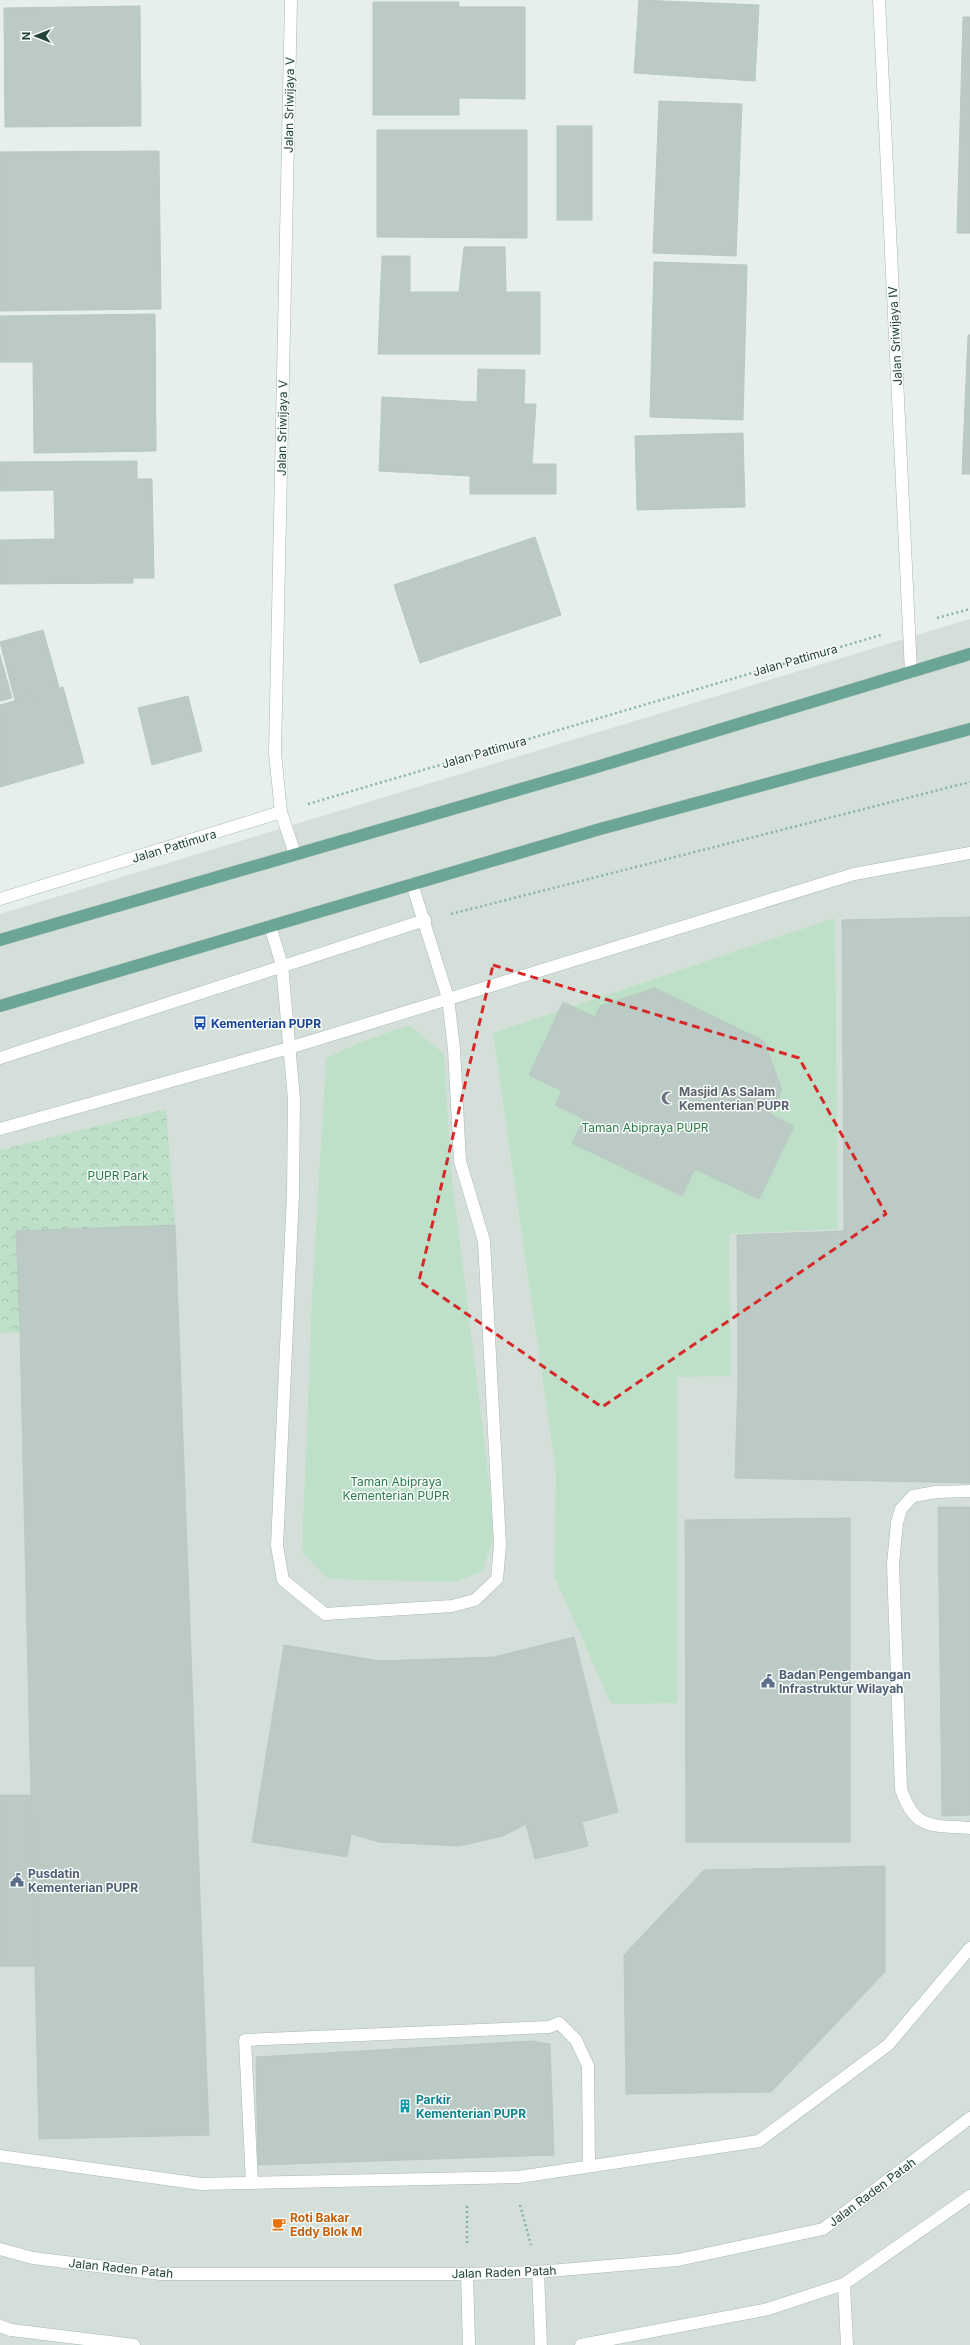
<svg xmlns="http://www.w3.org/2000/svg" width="970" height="2345" font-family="Inter,sans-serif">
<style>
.built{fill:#d4dfda}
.park{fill:url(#park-crowns)}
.garden{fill:#bfe0c8}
.building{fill:#bbcac4;stroke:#b8c9c2}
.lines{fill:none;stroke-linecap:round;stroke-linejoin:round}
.minor-casing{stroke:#a8b8b2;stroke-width:13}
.major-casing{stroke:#c2cac8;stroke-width:13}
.path{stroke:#86b3a5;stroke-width:2.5;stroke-dasharray:2 3;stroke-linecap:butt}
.minor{stroke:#fff;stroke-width:12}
.major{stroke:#6aa596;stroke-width:12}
.marked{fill:none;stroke:#d62828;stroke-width:3;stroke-dasharray:8 5;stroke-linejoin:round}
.labels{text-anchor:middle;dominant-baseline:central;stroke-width:3;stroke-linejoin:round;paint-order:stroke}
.street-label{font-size:12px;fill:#24423a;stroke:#f7fbf9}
.transit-label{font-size:12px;font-weight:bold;fill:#164399;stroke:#f7fbf9;text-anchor:start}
.worship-label{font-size:12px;font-weight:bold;fill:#5b616d;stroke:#f7fbf9;text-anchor:start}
.park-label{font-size:12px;fill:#2d7a4b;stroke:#f7fbf9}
.service-label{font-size:12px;font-weight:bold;fill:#4e5e75;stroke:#f7fbf9;text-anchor:start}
.culture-label{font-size:12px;font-weight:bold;fill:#0d838f;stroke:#f7fbf9;text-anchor:start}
.food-label{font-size:12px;font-weight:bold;fill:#c56008;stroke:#f7fbf9;text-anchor:start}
</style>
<defs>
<pattern id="park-crowns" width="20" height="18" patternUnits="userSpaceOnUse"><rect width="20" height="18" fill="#bfe0c8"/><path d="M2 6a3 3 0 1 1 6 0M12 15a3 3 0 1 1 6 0" fill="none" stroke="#a4c1ad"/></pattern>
</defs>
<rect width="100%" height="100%" fill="#e6efeb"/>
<polygon class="built" points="970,619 970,2345 0,2345 0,914"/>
<polygon class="park" points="166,1109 175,1225 16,1231 20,1332 0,1333 0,1150"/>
<g class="garden">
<polygon points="835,918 838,1229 729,1234 731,1376 677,1377 677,1703 611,1704 554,1575 556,1473 493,1033"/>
<polygon points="409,1025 444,1054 451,1169 489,1480 493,1538 483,1571 455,1582 328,1579 302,1552 312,1297 326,1058 361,1042"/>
</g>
<g class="building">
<polygon points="639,0 759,5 755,81 634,73"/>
<polygon points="373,2 459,2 459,7 525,7 525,99 459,98 459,115 373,115"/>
<polygon points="140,6 141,126 5,127 4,8"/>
<polygon points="963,17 970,17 970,233 957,233"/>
<polygon points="659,101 742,104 736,256 653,253"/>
<rect x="557" y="126" width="35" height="94"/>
<polygon points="377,130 527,130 527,238 377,237"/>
<polygon points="159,151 161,309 0,311 0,152"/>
<polygon points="464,247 505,247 506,292 540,292 540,354 378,354 382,256 410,256 410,292 459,292"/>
<polygon points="654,262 747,265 743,420 650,417"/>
<polygon points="155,314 156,451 34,453 33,362 0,362 0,316"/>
<polygon points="968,335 970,335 970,474 962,474"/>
<polygon points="478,369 525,370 524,404 536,404 532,464 556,464 556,494 470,494 470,476 379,471 382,397 477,402"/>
<polygon points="743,433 745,507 637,510 635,436"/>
<polygon points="137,461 137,479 152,479 154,578 133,578 133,583 0,584 0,540 55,539 54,490 0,491 0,462"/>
<polygon points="535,537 561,615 420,663 394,585"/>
<polygon points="43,630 59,687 15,700 0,642"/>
<polygon points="0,655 12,698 0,701"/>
<polygon points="63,687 84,763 0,787 0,705"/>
<polygon points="188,696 202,751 152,765 138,708"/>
<polygon points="970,917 970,1483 735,1478 738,1377 737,1235 844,1231 842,920"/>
<polygon points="655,988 764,1041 782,1090 770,1114 794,1126 759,1199 695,1169 682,1196 572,1143 584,1119 555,1105 562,1091 529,1075 563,1002 595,1017 600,1006"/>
<polygon points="175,1225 209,2135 39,2139 20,1332 16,1231"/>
<polygon points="938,1507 970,1507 970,1815 942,1816"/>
<polygon points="850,1518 850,1842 686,1842 685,1520"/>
<polygon points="574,1637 618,1812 582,1822 588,1846 535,1859 526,1824 503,1836 459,1846 379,1842 351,1834 347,1857 252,1842 284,1645 380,1661 494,1657"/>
<polygon points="0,1795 31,1795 35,1966 0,1966"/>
<polygon points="885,1866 885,1972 771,2092 626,2094 624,1955 704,1870"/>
<polygon points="531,2041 550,2044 554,2155 258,2165 256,2057"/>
</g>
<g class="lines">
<g class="minor-casing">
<g id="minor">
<polyline points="291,0 275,753 281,812 295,854"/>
<polyline points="879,0 911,672"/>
<polyline points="0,899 281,812"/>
<polyline points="270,926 282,965 294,1099 293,1194 277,1546 283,1580 325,1614 452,1606 475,1600 497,1579 500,1545 484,1241 460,1161 454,1049 448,998 412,884"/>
<polyline points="0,1058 425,920"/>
<polyline points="0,1129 289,1048 854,874 970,853"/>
<path d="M970 1491 936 1492 913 1496 901 1509 897 1523 893 1564 901 1789C915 1831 932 1825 970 1828"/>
<polyline points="0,2156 201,2184 519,2177 759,2141 888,2045 970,1948"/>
<polyline points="252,2183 245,2040 549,2027 559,2023 576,2040 588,2066 589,2166"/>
<polyline points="0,2249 33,2258 161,2274 467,2274 538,2272 678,2260 823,2229 970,2118"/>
<polyline points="538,2272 541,2345"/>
<polyline points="467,2274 469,2345"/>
<polyline points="844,2284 847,2345"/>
<polyline points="0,2326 11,2330 134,2345"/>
<polyline points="581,2345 768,2309 844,2284 970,2196"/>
</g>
</g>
<g class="major-casing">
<g id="major">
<polyline points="0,940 590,769 970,654"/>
<polyline points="0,1006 600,829 970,729"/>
</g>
</g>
<g class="path">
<polyline points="937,618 970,609"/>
<polyline points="308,804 881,635"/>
<polyline points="451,914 970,782"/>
<polyline points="520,2205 531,2245"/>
<polyline points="467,2206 467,2245"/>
</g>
<use href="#minor" class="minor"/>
<use href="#major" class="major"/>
</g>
<path class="marked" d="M493 965 799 1058 886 1214 602 1407 419 1281Z"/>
<defs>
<g id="bus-bare" transform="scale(1.08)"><path d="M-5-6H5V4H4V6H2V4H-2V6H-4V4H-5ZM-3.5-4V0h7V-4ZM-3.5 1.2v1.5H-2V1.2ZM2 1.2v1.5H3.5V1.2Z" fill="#1a4fb4" stroke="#f7fbf9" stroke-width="2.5" paint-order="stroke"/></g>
<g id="mosque-bare" transform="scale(1.08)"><path d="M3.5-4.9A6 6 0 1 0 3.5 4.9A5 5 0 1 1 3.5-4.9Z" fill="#6b7280" stroke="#f7fbf9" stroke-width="2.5" paint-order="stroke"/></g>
<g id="civic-bare" transform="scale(1.08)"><path d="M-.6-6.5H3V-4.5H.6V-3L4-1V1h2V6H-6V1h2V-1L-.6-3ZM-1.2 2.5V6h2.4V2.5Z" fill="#5c6f8a" stroke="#f7fbf9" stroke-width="2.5" paint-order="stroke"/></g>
<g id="building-bare" transform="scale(1.08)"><path d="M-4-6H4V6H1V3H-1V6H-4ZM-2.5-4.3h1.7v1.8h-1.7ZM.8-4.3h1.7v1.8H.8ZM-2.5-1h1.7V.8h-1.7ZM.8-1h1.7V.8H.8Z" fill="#0f9aa8" stroke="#f7fbf9" stroke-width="2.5" paint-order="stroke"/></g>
<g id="cafe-bare" transform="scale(1.08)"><path d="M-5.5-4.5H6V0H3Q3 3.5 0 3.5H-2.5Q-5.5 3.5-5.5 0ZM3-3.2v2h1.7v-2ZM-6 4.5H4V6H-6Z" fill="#e8710a" stroke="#f7fbf9" stroke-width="2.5" paint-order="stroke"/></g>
</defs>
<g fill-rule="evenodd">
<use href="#bus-bare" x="200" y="1023"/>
<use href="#mosque-bare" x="668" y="1098"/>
<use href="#civic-bare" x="768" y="1681"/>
<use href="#civic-bare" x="17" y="1880"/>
<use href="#building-bare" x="405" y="2106"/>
<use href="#cafe-bare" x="279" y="2224"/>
</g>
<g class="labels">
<g class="street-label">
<text transform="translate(289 105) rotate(-89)">Jalan Sriwijaya V</text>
<text transform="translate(895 336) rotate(-93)">Jalan Sriwijaya IV</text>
<text transform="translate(282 428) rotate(-89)">Jalan Sriwijaya V</text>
<text transform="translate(795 660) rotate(-16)">Jalan Pattimura</text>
<text transform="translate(484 752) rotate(-16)">Jalan Pattimura</text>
<text transform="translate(174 846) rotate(-17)">Jalan Pattimura</text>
<text transform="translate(872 2192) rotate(-37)">Jalan Raden Patah</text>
<text transform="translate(121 2268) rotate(6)">Jalan Raden Patah</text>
<text transform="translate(504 2272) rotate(-2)">Jalan Raden Patah</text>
</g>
<g class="transit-label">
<text x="211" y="1023">Kementerian PUPR</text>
</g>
<g class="worship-label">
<text x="679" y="1091">Masjid As Salam<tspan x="679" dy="14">Kementerian PUPR</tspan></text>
</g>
<g class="park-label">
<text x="645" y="1127">Taman Abipraya PUPR</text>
<text x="118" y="1175">PUPR Park</text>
<text x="396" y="1481">Taman Abipraya<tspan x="396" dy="14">Kementerian PUPR</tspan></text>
</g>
<g class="service-label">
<text x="779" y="1674">Badan Pengembangan<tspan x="779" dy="14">Infrastruktur Wilayah</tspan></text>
<text x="28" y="1873">Pusdatin<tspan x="28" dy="14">Kementerian PUPR</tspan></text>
</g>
<g class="culture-label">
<text x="416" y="2099">Parkir<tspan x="416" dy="14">Kementerian PUPR</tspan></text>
</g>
<g class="food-label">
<text x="290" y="2217">Roti Bakar<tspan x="290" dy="14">Eddy Blok M</tspan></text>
</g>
</g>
<g transform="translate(36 36) rotate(270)" stroke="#f7fbf9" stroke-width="3" paint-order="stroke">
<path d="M0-3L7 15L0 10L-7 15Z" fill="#24423a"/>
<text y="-6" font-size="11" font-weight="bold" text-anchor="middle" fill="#24423a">N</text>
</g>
</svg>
